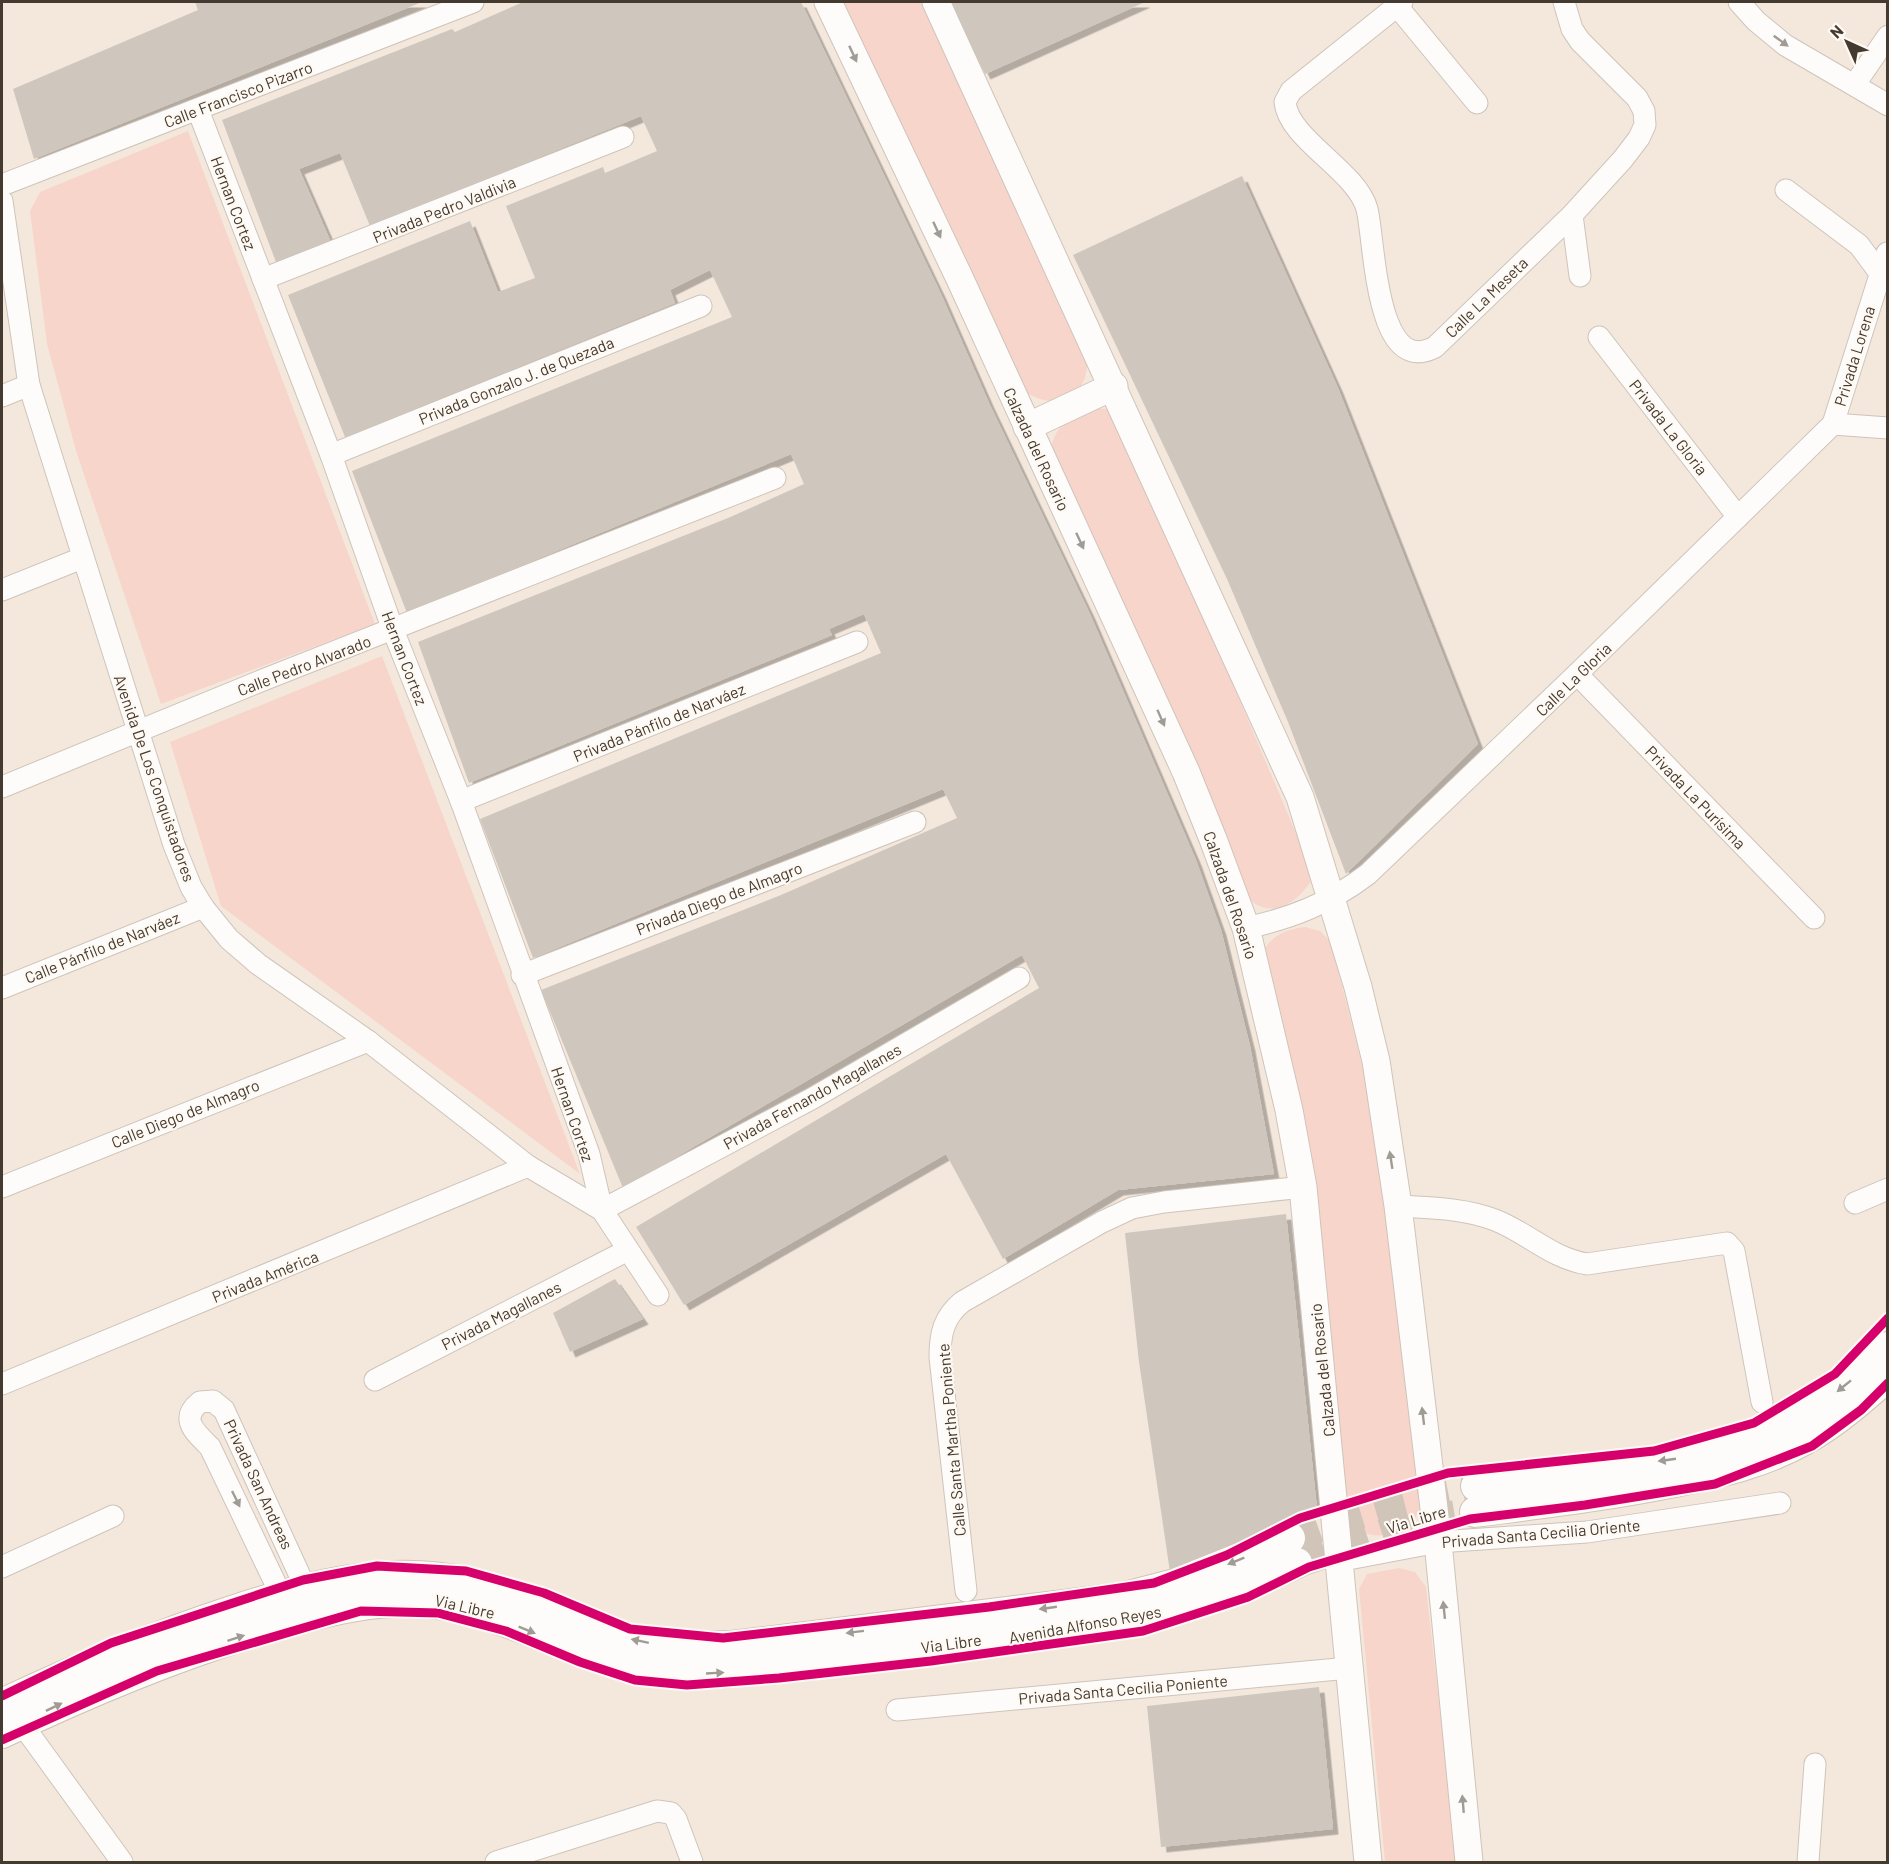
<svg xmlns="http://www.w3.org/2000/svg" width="1889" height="1864" font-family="Barlow,sans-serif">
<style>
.green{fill:#f8d5cb}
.building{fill:#cfc7bd;filter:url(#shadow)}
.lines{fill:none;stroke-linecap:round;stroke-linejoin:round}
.secondary-tunnel{stroke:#d1c5ba;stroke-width:30;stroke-dasharray:30 15;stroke-linecap:butt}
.minor-casing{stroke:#cec4ba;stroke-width:23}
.tertiary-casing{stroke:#cec4ba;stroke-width:29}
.secondary-casing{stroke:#cec4ba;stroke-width:32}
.minor{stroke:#fdfcfa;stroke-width:21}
.tertiary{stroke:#fdfcfa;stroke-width:27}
.secondary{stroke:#fdfcfa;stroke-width:30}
.cycleway-casing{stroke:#fef9f3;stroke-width:13}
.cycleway{stroke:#d6006c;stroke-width:9}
.oneway{fill:#a19b95}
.labels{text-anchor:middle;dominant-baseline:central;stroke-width:4.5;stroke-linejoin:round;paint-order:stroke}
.street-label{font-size:16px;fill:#453a30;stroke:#fef9f3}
</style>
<defs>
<filter id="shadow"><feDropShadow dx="5.5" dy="5.5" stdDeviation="0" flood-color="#0004"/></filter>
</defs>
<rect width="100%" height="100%" fill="#f4e8dd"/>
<g class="green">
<path d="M837 2H922L1087 355C1091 396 1058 414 1024 391Z"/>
<polygon points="188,131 375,624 161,704 76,451 47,344 30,211 40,192"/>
<path d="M1091 408 1109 409 1231 680 1310 866 1313 878C1302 897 1278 919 1254 903 1248 899 1244 890 1240 884L1051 449C1055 427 1069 414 1091 408Z"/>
<polygon points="382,656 580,1174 221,906 170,742"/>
<path d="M1305 927 1320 931 1331 942 1376 1120 1421 1510C1408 1530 1373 1548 1354 1524 1350 1519 1349 1508 1347 1502L1260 958C1269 937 1282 930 1305 927Z"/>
<polygon points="1399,1568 1415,1572 1426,1587 1457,1862 1385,1862 1359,1589 1367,1574"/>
</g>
<g class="building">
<polygon points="195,2 422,2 34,159 13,89 198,10"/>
<polygon points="523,2 801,2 941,294 989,403 1090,614 1196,860 1221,930 1250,1046 1274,1174 1118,1190 1003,1259 946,1154 684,1305 636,1227 1039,988 1022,955 623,1188 541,990 781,895 957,818 943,789 533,958 480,819 881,653 864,614 829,629 832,635 825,638 469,783 418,642 728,518 804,484 791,454 407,613 352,471 732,317 710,270 670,290 675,303 345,437 288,295 470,221 498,292 535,278 506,206 603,167 605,173 657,151 641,116 370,226 340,153 299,169 330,240 276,262 222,120 452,29 455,32"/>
<polygon points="950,2 1145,2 985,74"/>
<polygon points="1242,176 1338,388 1478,744 1346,874 1288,722 1227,579 1073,255"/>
<polygon points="1286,1214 1317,1509 1170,1572 1139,1362 1125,1233"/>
<polygon points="615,1279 643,1319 570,1352 553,1313"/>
<polygon points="1319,1687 1333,1829 1161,1847 1147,1706"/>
</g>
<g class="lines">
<g class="secondary-tunnel">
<path d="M1290 1538C1351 1514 1411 1497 1476 1486"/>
<polyline points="1297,1563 1426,1520 1475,1512"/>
</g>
<g class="minor-casing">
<g id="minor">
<path d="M1402 2 1291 91 1285 102C1288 139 1357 171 1367 209 1375 241 1375 379 1435 347L1572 215 1623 159 1639 138 1645 125 1644 111 1637 98 1580 41 1572 29 1564 2"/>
<polyline points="1739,2 1756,21 1785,45 1888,105"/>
<polyline points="1397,6 1477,103"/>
<polyline points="1855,84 1888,36"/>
<polyline points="198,110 331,455 393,630 461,801 589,1154 602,1210 813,1098 1019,978"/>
<polyline points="2,185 473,2"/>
<polyline points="1786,190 1859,245 1879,272"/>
<polyline points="2,201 29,385 174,845 191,887 203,907 229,939 258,964 368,1041 528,1166 602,1210 658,1295"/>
<polyline points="1572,215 1580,276"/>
<polyline points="263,279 623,137"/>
<polyline points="1599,337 1738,517"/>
<polyline points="2,396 29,385"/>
<polyline points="1833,424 1887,253"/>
<polyline points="331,455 701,306"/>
<polyline points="2,590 82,558"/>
<polyline points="1577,674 1814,918"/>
<polyline points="2,787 263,680 775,478"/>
<polyline points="461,801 857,642"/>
<path d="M1246 928C1292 918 1330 903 1368 874L1577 674 1833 424 1888 428"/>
<polyline points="522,975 915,822"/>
<polyline points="2,988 203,907"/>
<polyline points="2,1187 368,1041"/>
<polyline points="1855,1203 1888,1189"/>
<path d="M1398 1206C1431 1208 1464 1208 1495 1220 1528 1233 1551 1258 1587 1264L1727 1243 1734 1251 1762 1402"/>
<polyline points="375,1380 628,1250"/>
<polyline points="2,1384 528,1166"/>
<polyline points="1338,1561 1438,1542 1587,1532 1780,1503"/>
<polyline points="2,1567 113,1516"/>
<path d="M966 1591 940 1357C940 1333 944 1317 962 1302L1102 1222 1132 1208 1164 1202 1303 1187"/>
<path d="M281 1595 210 1447C195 1432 179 1419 200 1402L213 1401 224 1410 306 1589"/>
<polyline points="897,1710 1349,1668"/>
<polyline points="14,1713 122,1862"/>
<polyline points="496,1862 657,1811 671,1813 676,1819 692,1862"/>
<polyline points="1808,1862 1815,1764"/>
</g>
</g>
<g class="tertiary-casing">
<g id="tertiary">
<polyline points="828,2 960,279 1186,772 1213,839 1246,928 1289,1110 1303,1187 1368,1862"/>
<polyline points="936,2 1300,797 1358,987 1376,1061 1398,1206 1438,1542 1469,1862"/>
<polyline points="1027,427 1114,386"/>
</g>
</g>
<g class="secondary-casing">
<g id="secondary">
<polyline points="1476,1486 1695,1456 1762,1437 1795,1420 1843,1388 1888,1347"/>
<path d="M1475 1512C1544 1503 1611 1495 1679 1481 1723 1472 1765 1462 1804 1440 1835 1423 1862 1399 1888 1376"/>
<path d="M2 1704C76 1669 150 1638 229 1612 304 1587 386 1564 465 1582 526 1595 581 1629 642 1642 671 1648 702 1646 732 1646L1121 1598 1175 1584 1290 1538"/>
<path d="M2 1733C84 1694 167 1659 254 1632 320 1612 389 1591 459 1608 520 1622 575 1653 635 1668 663 1675 693 1673 721 1673L1069 1630 1141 1618 1186 1606 1248 1585 1297 1563"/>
</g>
</g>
<use href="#minor" class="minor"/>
<use href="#tertiary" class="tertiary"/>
<use href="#secondary" class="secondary"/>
<g class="cycleway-casing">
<g id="cycleway">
<polyline points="2,1696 111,1643 303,1580 377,1566 466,1571 544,1593 630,1629 723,1638 989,1607 1154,1583 1227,1555 1300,1518 1448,1473 1654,1451 1754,1423 1835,1374 1888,1318"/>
<polyline points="2,1740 157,1671 361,1611 438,1613 506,1631 580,1662 635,1680 687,1685 779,1678 931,1661 1143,1631 1248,1597 1309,1567 1470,1519 1585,1505 1715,1484 1812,1446 1861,1410 1888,1383"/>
</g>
</g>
<use href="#cycleway" class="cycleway"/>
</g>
<defs><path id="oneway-solid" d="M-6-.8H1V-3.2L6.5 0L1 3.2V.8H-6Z" transform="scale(1.5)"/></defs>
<g class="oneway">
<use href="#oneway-solid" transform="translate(1781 41) rotate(36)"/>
<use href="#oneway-solid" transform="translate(853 54) rotate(65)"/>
<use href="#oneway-solid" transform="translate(937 230) rotate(65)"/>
<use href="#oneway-solid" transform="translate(1080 541) rotate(65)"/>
<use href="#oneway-solid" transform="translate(1161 718) rotate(66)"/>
<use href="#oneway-solid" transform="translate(1391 1160) rotate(-99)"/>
<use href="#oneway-solid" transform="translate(1844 1386) rotate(141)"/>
<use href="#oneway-solid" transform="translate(1423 1416) rotate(-97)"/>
<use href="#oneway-solid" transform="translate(1667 1460) rotate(172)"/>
<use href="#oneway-solid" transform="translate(236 1499) rotate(64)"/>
<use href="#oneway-solid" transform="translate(1236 1561) rotate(158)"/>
<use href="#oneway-solid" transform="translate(1048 1608) rotate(172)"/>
<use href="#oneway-solid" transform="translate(1444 1610) rotate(-96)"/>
<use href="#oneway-solid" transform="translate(527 1630) rotate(22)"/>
<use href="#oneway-solid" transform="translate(855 1632) rotate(173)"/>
<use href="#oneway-solid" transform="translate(236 1638) rotate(-18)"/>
<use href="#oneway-solid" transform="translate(640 1641) rotate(-168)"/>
<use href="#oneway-solid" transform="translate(715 1673) rotate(-3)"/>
<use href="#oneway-solid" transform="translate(54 1707) rotate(-26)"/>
<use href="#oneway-solid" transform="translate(1463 1804) rotate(-95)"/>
</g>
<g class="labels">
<g class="street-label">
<text transform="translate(238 94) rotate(-21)">Calle Francisco Pizarro</text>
<text transform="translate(234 203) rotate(69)">Hernan Cortez</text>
<text transform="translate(444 209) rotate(-22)">Privada Pedro Valdivia</text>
<text transform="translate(1486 297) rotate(-44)">Calle La Meseta</text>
<text transform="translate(1854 356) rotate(-73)">Privada Lorena</text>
<text transform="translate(516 380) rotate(-22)">Privada Gonzalo J. de Quezada</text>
<text transform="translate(1669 427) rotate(52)">Privada La Gloria</text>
<text transform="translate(1037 449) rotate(65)">Calzada del Rosario</text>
<text transform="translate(405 658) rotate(69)">Hernan Cortez</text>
<text transform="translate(304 665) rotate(-21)">Calle Pedro Alvarado</text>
<text transform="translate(1573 679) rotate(-44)">Calle La Gloria</text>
<text transform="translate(659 722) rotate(-22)">Privada Pánfilo de Narváez</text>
<text transform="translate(155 778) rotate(71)">Avenida De Los Conquistadores</text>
<text transform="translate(1696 797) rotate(46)">Privada La Purísima</text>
<text transform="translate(1231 895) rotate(71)">Calzada del Rosario</text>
<text transform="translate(719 898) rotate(-21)">Privada Diego de Almagro</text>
<text transform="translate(102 947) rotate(-22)">Calle Pánfilo de Narváez</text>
<text transform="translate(812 1096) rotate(-29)">Privada Fernando Magallanes</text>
<text transform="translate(185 1113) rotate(-22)">Calle Diego de Almagro</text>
<text transform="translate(573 1114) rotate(71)">Hernan Cortez</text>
<text transform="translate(265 1276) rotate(-22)">Privada América</text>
<text transform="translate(501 1315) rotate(-27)">Privada Magallanes</text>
<text transform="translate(1322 1370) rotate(-96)">Calzada del Rosario</text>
<text transform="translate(951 1440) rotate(-95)">Calle Santa Martha Poniente</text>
<text transform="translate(259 1484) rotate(65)">Privada San Andreas</text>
<text transform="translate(1416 1519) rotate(-17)">Via Libre</text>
<text transform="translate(1541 1533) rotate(-5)">Privada Santa Cecilia Oriente</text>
<text transform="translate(465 1606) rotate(13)">Via Libre</text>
<text transform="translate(1085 1624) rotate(-10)">Avenida Alfonso Reyes</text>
<text transform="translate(951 1643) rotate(-8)">Via Libre</text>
<text transform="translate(1123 1689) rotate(-5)">Privada Santa Cecilia Poniente</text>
</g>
</g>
<rect width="1889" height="1864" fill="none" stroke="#453a30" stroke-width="6"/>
<g transform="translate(1847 42) rotate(315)" stroke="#fef9f3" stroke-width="4.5" paint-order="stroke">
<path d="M0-4.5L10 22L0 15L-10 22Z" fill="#453a30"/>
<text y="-9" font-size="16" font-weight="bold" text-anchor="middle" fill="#453a30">N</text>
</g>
</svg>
